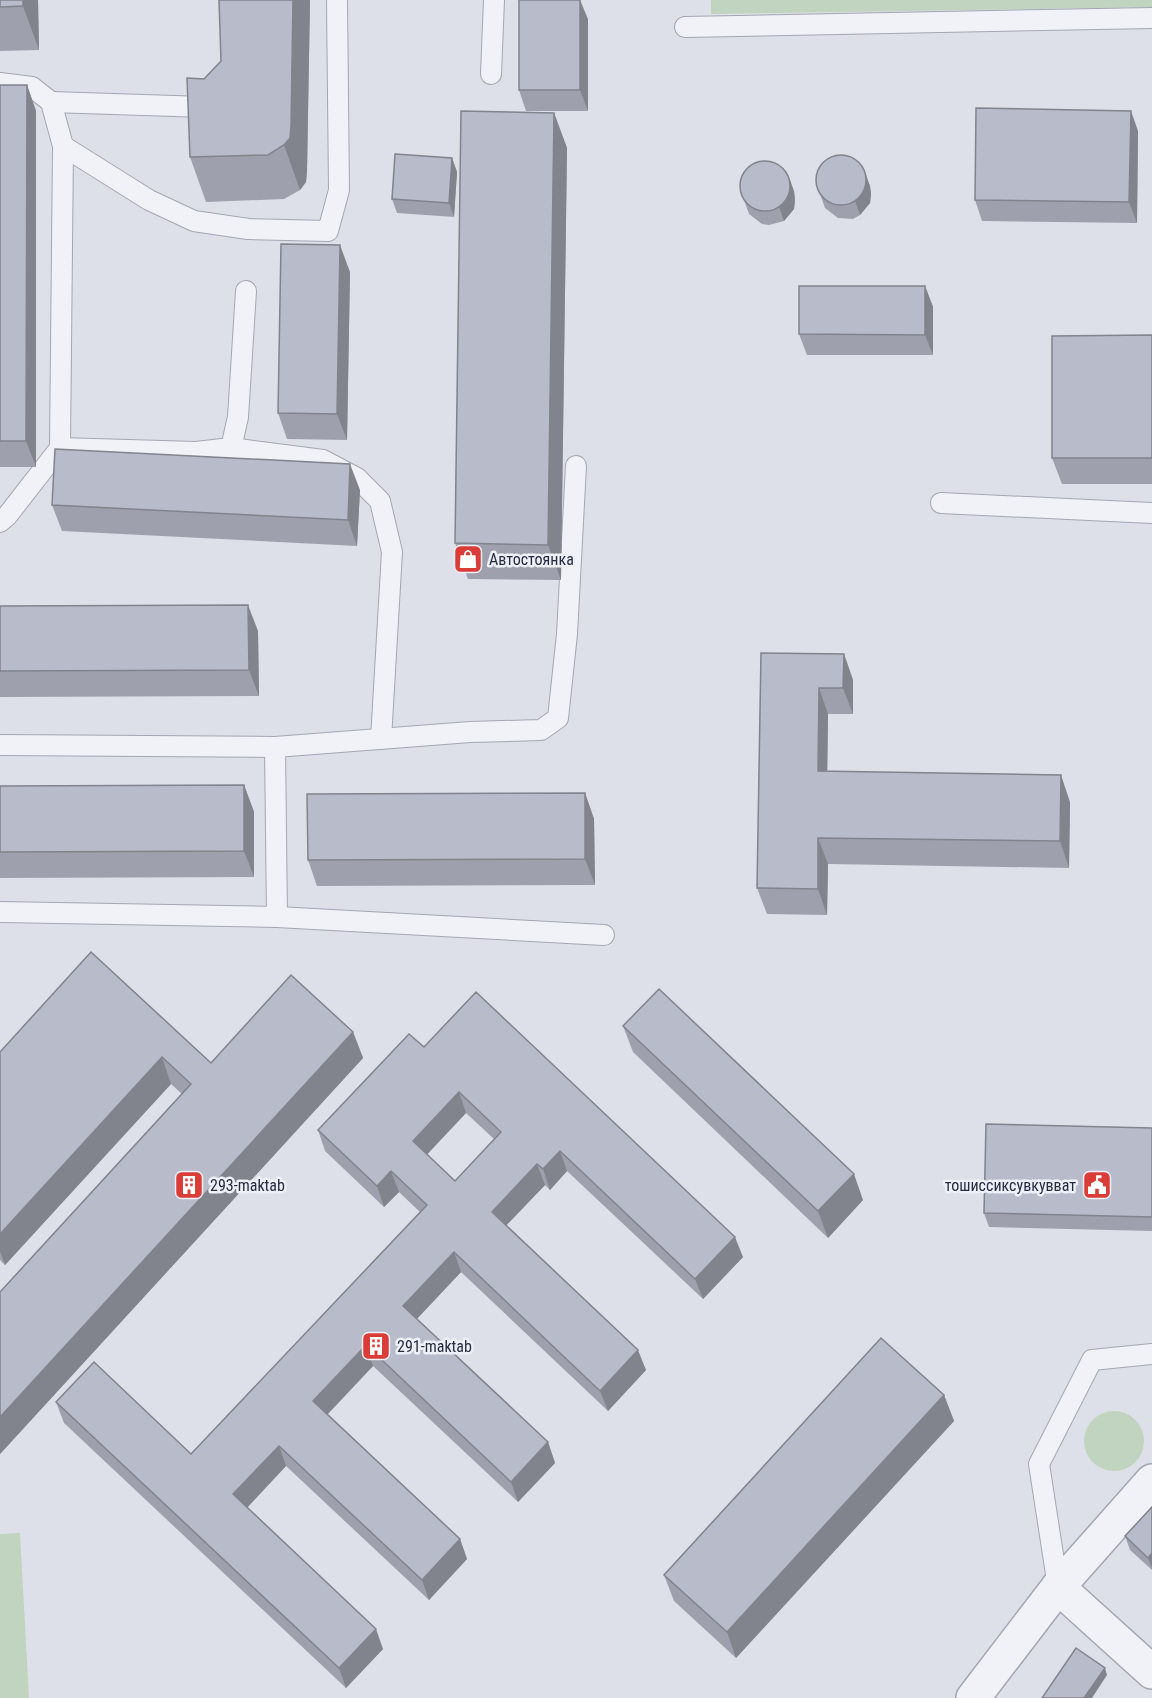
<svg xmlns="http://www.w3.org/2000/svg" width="1152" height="1698" font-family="'Roboto Condensed',sans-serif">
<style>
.green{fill:#c0d4bf}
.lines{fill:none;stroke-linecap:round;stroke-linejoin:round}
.service-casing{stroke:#a3a6b4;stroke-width:22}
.minor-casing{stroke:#a3a6b4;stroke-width:36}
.service{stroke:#f1f2f7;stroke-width:20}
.minor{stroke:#f1f2f7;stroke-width:33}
.wall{fill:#9ea1ad;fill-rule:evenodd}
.shaded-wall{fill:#81838d}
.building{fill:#b8bbc9;stroke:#81838d;stroke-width:1.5;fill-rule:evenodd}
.labels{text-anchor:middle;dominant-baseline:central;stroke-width:5;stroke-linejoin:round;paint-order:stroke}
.poi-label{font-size:16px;fill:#262b42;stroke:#eef0f7;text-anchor:start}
</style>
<rect width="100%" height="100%" fill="#dee0e9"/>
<g class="green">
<polygon points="711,0 1152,0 1152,7 711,14"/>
<circle cx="1114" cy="1441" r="30"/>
<polygon points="20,1533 29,1698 0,1698 0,1534"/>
</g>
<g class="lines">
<g class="service-casing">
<g id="service">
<polyline points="685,27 1152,18"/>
<polyline points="491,74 494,0"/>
<polyline points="0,83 32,87 51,102 63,146 60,448 7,516 0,522"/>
<polyline points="51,102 205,107"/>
<polyline points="63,146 149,200 194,221 248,229 328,231 339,190 337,0"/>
<polyline points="60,448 196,452 231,448 238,417 246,291"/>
<polyline points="231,448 323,460 357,478 380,501 392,552 381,739"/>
<polyline points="941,503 1152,513"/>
<polyline points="0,745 275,747 470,732 541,730 558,718 567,634 576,466"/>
<polyline points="275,747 277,917"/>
<polyline points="0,912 277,917 604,935"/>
<polyline points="1058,1587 1039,1464 1092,1360 1152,1354"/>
</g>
</g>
<g class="minor-casing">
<g id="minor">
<polyline points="1058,1587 1152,1672"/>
<polyline points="973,1698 1058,1587 1152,1481"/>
</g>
</g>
<use href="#service" class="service"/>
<use href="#minor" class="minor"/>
</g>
<g class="wall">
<polygon points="0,0 38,0 39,50 0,51"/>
<polygon points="219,0 310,0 307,171 306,182 300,190 284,199 206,202 190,157 204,79 221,61"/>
<polygon points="588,19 588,111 526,111 519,90"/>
<polygon points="0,85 27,85 36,111 36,467 0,467"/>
<polygon points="554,113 567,148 561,580 468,579 455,543"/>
<polygon points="1138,131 1137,223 982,221 975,200"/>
<polygon points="452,158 457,172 454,217 397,213 392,199"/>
<polygon points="870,186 871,194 870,203 860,215 853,219 838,218 825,208 820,194"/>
<polygon points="794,191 795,200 794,209 784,221 769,225 762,224 749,214 744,200"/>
<polygon points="350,272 347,440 287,439 278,413"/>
<polygon points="925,286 933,307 933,355 807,355 799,334"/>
<polygon points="1152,335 1152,484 1062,484 1052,458"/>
<polygon points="360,490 357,546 62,531 52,505"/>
<polygon points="0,606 258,631 259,696 0,697"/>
<polygon points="761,653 844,654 853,680 853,714 828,714 827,771 1070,802 1069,868 828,864 827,915 767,914 757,888"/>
<polygon points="244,785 254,812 254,877 0,878 0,786"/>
<polygon points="585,793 594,819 595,885 317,886 308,860"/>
<polygon points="91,952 211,1063 353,1032 363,1058 0,1454 0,1292 182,1094 171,1084 5,1265 0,1260 0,1052"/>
<polygon points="623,1026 863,1200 828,1238 633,1052"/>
<path d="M424 1047 743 1257 703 1299 567 1171 550 1190 545 1185 506 1225 646 1370 608 1411 461 1272 417 1319 548 1442 555 1463 518 1502 373 1366 328 1414 460 1539 467 1559 429 1600 286 1466 247 1508 383 1649 346 1688 64 1423 56 1402 191 1454 420 1212 399 1192 384 1207 325 1151 318 1130ZM466 1113 494 1139 455 1181 427 1154Z"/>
<polygon points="1152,1128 1152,1231 989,1227 984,1213"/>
<polygon points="944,1395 954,1421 736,1658 674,1601 664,1575"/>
<polygon points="1152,1507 1152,1570 1130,1550 1125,1536"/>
</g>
<g class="shaded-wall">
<polygon points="23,0 38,0 39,50 23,6"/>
<polygon points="293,0 310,0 307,171 306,182 300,190 284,145"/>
<polygon points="580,0 588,19 588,111 580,90"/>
<polygon points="27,85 36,111 36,467 26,441"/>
<polygon points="1131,111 1138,131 1137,223 1129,202"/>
<polygon points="554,113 567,148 561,580 548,545"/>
<polygon points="452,158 457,172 454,217 449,203"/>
<polygon points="865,172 870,186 871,194 870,203 860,215 855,201"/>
<polygon points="789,177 794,191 795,200 794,209 784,221 779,207"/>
<polygon points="340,245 350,272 347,440 337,414"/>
<polygon points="925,286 933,307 933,355 925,335"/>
<polygon points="350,464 360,490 357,546 348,520"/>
<polygon points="248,605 258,631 259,696 249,670"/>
<polygon points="844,654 853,680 853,714 843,688"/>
<polygon points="819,688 828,714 827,797 818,771"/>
<polygon points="1061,775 1070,802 1069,868 1060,841"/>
<polygon points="244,785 254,812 254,877 244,851"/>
<polygon points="585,793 594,819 595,885 585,859"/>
<polygon points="818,838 828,864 827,915 818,889"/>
<polygon points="353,1032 363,1058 0,1454 0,1417"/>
<polygon points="162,1057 171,1084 5,1265 0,1251 0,1234"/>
<polygon points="459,1092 466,1113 421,1161 413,1141"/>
<polygon points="560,1151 567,1171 550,1190 543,1169"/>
<polygon points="537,1164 545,1185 500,1232 492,1212"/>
<polygon points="391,1171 399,1192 384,1207 377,1186"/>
<polygon points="854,1174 863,1200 828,1238 818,1211"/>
<polygon points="735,1237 743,1257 703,1299 695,1279"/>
<polygon points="454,1252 461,1272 410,1326 403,1306"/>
<polygon points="366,1345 373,1366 321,1421 313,1401"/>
<polygon points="638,1350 646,1370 608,1411 600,1391"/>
<polygon points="944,1395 954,1421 736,1658 727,1632"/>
<polygon points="548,1442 555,1463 518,1502 511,1482"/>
<polygon points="279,1446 286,1466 240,1515 233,1494"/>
<polygon points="460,1539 467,1559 429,1600 422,1580"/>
<polygon points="1152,1553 1152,1568 1148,1558"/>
<polygon points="376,1629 383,1649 346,1688 339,1668"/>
<polygon points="1105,1668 1107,1675 1092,1698 1084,1698"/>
</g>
<g class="building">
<polygon points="0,0 23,0 23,6 0,7"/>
<polygon points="219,0 293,0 291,126 290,138 284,145 268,155 190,157 187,78 204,79 221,61"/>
<rect x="519" y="0" width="61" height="90"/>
<polygon points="0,85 27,85 26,441 0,441"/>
<polygon points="976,108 1131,111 1129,202 975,200"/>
<polygon points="461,111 554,113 548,545 455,543"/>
<polygon points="395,154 452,158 449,203 392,199"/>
<circle cx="841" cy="180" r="25"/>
<circle cx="765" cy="186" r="25"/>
<polygon points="281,244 340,245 337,414 278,413"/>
<polygon points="799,286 925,286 925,335 799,334"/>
<polygon points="1152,335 1152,458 1052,458 1052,336"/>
<polygon points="55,449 350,464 348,520 52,505"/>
<polygon points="248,605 249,670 0,671 0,606"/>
<polygon points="761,653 844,654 843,688 819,688 818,771 1061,775 1060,841 818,838 818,889 757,888"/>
<polygon points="244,785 244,851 0,852 0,786"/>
<polygon points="585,793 585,859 308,860 307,794"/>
<polygon points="91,952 211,1063 291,975 353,1032 0,1417 0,1292 191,1084 162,1057 0,1234 0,1052"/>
<polygon points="659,989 854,1174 818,1211 623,1026"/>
<path d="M476 992 735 1237 695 1279 560 1151 543 1169 537 1164 492 1212 638 1350 600 1391 454 1252 403 1306 548 1442 511 1482 366 1345 313 1401 460 1539 422 1580 279 1446 233 1494 376 1629 339 1668 56 1402 94 1362 191 1454 427 1205 391 1171 377 1186 318 1130 409 1034 424 1047ZM459 1092 501 1132 455 1181 413 1141Z"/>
<polygon points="986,1124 1152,1128 1152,1217 984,1213"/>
<polygon points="881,1338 944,1395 727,1632 664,1575"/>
<polygon points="1152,1507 1152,1553 1148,1558 1125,1536"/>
<polygon points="1076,1648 1105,1668 1084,1698 1042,1698"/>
</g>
<defs>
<g id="shop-square" transform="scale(1.5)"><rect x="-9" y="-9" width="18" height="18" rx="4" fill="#da3d37" stroke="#eef0f7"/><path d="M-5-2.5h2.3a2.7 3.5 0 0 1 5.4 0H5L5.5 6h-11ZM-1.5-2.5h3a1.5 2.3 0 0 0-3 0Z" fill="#fff"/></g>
<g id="building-square" transform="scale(1.5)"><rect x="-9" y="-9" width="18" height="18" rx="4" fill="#da3d37" stroke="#eef0f7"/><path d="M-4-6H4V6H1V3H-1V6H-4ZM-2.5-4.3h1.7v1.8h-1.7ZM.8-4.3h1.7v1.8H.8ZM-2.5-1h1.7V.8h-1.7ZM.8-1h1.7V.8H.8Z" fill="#fff"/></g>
<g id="civic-square" transform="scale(1.5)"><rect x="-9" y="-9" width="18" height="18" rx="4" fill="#da3d37" stroke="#eef0f7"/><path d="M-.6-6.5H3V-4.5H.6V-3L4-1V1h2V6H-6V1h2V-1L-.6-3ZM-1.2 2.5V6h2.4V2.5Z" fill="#fff"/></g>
</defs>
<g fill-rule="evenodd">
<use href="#shop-square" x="468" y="559"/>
<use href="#building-square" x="189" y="1185"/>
<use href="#civic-square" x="1097" y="1185"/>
<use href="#building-square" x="376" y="1346"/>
</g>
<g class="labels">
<g class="poi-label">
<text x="489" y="559">Автостоянка</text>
<text x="210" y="1185">293-maktab</text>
<text x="1076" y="1185" text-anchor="end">тошиссиксувкувват</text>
<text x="397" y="1346">291-maktab</text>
</g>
</g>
</svg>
